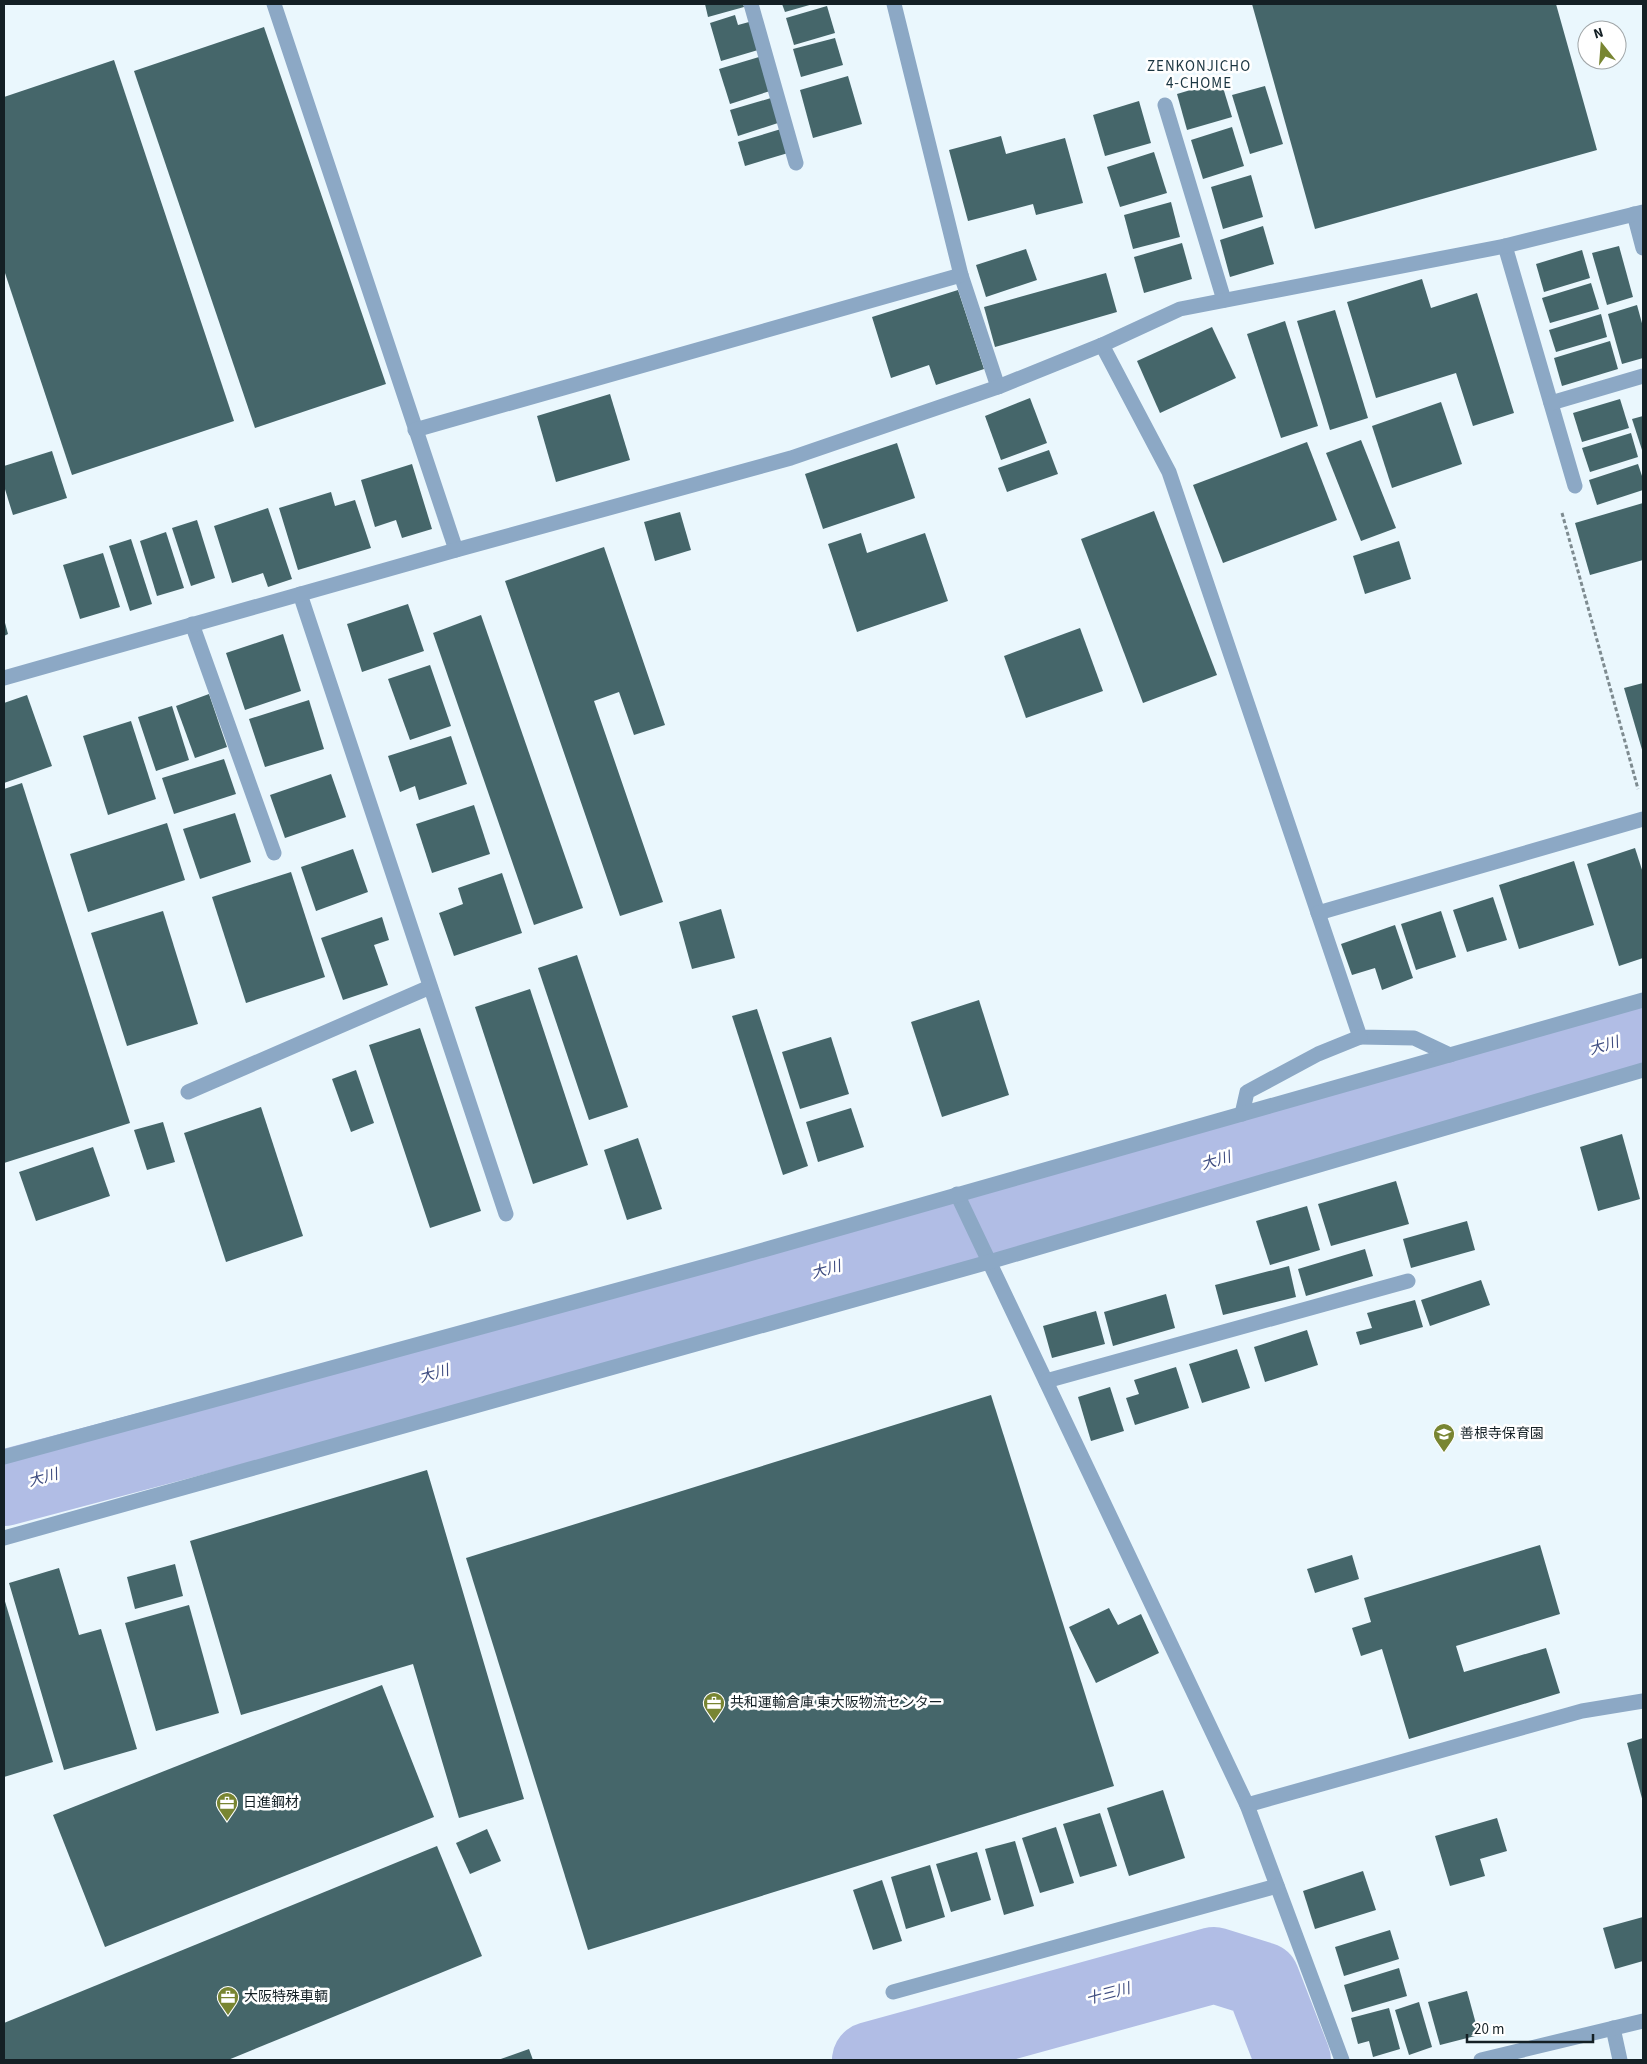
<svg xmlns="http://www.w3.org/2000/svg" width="1647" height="2064" font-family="'Source Sans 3','Noto Sans JP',sans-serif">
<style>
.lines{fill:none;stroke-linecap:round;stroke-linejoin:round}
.river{stroke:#b1bde5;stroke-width:76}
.building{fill:#45666a}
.path{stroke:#7e8b90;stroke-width:3;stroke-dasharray:4 2.5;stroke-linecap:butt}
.minor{stroke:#8ca8c5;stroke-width:15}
.labels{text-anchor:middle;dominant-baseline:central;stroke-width:5;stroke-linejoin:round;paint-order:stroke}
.poi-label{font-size:14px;fill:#142025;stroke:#fff;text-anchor:start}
.neighbourhood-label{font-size:15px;letter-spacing:1px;fill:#1a3541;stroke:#fff}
.water-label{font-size:15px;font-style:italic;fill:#3f4d81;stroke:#fff}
</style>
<rect width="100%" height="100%" fill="#eaf7fd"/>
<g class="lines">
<g class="river">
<polyline points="4,1488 1014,1220 1643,1035"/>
<polyline points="870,2060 1214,1965 1262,1980 1293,2060"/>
</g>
</g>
<g class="building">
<polygon points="705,4 743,4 744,7 708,17"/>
<polygon points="782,4 813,4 785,12"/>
<polygon points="1252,4 1556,4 1597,150 1315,229"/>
<polygon points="827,6 835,33 794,45 786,18"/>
<polygon points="735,15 738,25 749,22 758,50 721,61 710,23"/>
<polygon points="264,27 386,384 255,428 134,71"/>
<polygon points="835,38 843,65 801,77 793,49"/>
<polygon points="759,57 770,91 730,104 719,69"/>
<polygon points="114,60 234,421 72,475 4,270 4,97"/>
<polygon points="848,76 862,124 813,138 800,90"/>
<polygon points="1221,81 1232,117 1187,130 1177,94"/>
<polygon points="1265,86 1283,144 1250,154 1232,95"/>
<polygon points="771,98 778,123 738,136 730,110"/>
<polygon points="1139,101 1151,143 1105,156 1093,115"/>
<polygon points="1232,127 1244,166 1203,179 1191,140"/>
<polygon points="781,129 788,153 745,166 738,142"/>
<polygon points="1001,136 1006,154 1065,138 1083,203 1036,215 1033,204 968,221 949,150"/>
<polygon points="1154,152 1167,193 1120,207 1107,167"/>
<polygon points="1251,175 1263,217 1223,229 1211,187"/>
<polygon points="1171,202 1180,237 1133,249 1124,215"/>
<polygon points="1263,226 1274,264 1230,277 1220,240"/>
<polygon points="1182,243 1192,279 1144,293 1134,257"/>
<polygon points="1619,246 1633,297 1607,305 1592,253"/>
<polygon points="1026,249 1037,280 986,297 976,265"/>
<polygon points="1582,250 1590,278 1544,292 1536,264"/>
<polygon points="1106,273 1117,312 995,347 984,307"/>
<polygon points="1422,279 1431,308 1477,293 1514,413 1473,426 1456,373 1376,398 1347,302"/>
<polygon points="1591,283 1599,309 1550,323 1542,298"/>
<polygon points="958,290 984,369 936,385 929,365 891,378 872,317"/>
<polygon points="1637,305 1643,327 1643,358 1622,364 1608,314"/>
<polygon points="1335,310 1368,418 1330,430 1297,321"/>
<polygon points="1601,314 1607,337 1556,352 1549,330"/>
<polygon points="1285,321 1318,426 1281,438 1247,334"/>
<polygon points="1212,327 1236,378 1160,413 1137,361"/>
<polygon points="1610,341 1618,369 1562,386 1554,358"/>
<polygon points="610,394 630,460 556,482 537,416"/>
<polygon points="1030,398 1047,443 1001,460 985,416"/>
<polygon points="1620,399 1629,428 1582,442 1573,413"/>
<polygon points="1441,402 1462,464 1392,488 1372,426"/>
<polygon points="1643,416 1643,453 1632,419"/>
<polygon points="1631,433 1638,457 1590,472 1582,448"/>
<polygon points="1361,440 1396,528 1361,541 1326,453"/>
<polygon points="1307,442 1337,520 1223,563 1193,485"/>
<polygon points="897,443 915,498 823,529 805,474"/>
<polygon points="1049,450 1058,474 1007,492 998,468"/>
<polygon points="52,451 67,498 13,515 4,486 4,466"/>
<polygon points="412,464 432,529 402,538 396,520 375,527 361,480"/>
<polygon points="1638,464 1643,479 1643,490 1597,505 1589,480"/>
<polygon points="331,492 335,506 355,500 371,548 298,570 279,508"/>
<polygon points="1643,503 1643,560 1590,575 1575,523"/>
<polygon points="268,508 292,579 268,587 263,573 232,583 214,526"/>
<polygon points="1154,511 1217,675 1143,703 1081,539"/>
<polygon points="680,512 691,550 655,561 644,522"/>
<polygon points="197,520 215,578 191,586 172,528"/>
<polygon points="166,532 184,588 157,596 140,541"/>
<polygon points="861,533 867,553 925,533 948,601 857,632 828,544"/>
<polygon points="131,539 152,604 130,611 109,546"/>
<polygon points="1399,541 1411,579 1365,594 1353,556"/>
<polygon points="604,547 665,725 634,735 619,692 594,701 663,902 620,916 505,581"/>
<polygon points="103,553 120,607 80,619 63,565"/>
<polygon points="408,604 424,651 362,672 347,624"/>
<polygon points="481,615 583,908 534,925 433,633"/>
<polygon points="4,619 8,634 4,636"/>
<polygon points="1080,628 1103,691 1026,718 1004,656"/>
<polygon points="283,634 301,691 245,710 226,653"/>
<polygon points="430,665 451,726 410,740 388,679"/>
<polygon points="1643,683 1643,753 1624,688"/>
<polygon points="209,694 227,747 195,758 176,706"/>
<polygon points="27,695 52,766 4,783 4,703"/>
<polygon points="309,700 324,749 265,767 249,719"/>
<polygon points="172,706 189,760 156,771 138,717"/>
<polygon points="131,721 156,799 108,815 83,736"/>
<polygon points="451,736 467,784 419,800 415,786 400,792 388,756"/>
<polygon points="224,759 236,794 174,814 162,778"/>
<polygon points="331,774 346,817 285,838 270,795"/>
<polygon points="22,783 130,1123 4,1163 4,789"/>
<polygon points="474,805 490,854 432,873 416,824"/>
<polygon points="235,813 251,862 200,879 183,829"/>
<polygon points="167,823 185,880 88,912 70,854"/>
<polygon points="1635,848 1643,873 1643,958 1619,966 1587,864"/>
<polygon points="353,849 368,892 316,911 301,867"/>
<polygon points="1574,861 1594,925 1519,949 1499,885"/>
<polygon points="291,872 325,977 246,1003 212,897"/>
<polygon points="502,873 522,933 454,956 439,913 463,904 458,888"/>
<polygon points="1493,897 1507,940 1467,952 1453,910"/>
<polygon points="721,909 735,958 692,969 679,922"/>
<polygon points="163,911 198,1024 127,1046 91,933"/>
<polygon points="1441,911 1456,957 1416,970 1401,924"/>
<polygon points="382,917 389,940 374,945 388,985 343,1000 321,938"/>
<polygon points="1395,925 1413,978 1382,990 1375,968 1352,975 1341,944"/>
<polygon points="577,955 628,1107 589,1120 538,968"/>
<polygon points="530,989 588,1165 533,1184 475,1007"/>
<polygon points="979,1000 1009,1095 942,1117 911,1022"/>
<polygon points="757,1009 808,1166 783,1175 732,1016"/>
<polygon points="420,1028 481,1211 430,1228 369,1045"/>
<polygon points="831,1037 849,1094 800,1109 782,1052"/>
<polygon points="356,1070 374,1123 351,1132 332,1079"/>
<polygon points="261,1107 303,1236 226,1262 184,1133"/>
<polygon points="851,1108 864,1147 818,1162 806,1122"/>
<polygon points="163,1122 175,1162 147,1170 134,1130"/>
<polygon points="1622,1134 1640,1199 1598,1211 1580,1147"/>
<polygon points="638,1138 662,1209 627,1220 604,1150"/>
<polygon points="93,1147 110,1196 36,1221 19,1172"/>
<polygon points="1396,1181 1409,1224 1331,1246 1318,1204"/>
<polygon points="1307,1206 1320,1250 1270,1265 1256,1221"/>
<polygon points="1467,1221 1475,1250 1411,1268 1403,1239"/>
<polygon points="1365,1249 1373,1276 1306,1296 1298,1269"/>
<polygon points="1289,1266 1296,1297 1223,1315 1215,1285"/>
<polygon points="1481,1280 1490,1305 1430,1326 1421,1300"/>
<polygon points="1166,1294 1175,1328 1113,1346 1104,1312"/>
<polygon points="1415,1300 1423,1327 1360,1345 1356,1332 1372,1328 1367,1313"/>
<polygon points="1096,1311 1105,1344 1052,1358 1043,1326"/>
<polygon points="1307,1330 1318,1365 1265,1382 1254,1347"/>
<polygon points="1237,1349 1250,1388 1202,1403 1189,1364"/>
<polygon points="1176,1367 1189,1408 1135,1425 1126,1398 1139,1394 1134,1380"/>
<polygon points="1110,1387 1124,1431 1091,1441 1078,1397"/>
<polygon points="991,1395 1114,1786 588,1950 466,1558"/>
<polygon points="427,1470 524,1799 459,1818 413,1664 241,1715 190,1541"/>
<polygon points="1540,1545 1560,1614 1456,1646 1464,1672 1546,1648 1560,1693 1409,1739 1382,1649 1361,1656 1352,1628 1371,1622 1364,1598"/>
<polygon points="1352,1555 1359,1579 1315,1593 1307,1569"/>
<polygon points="175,1564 183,1596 135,1609 127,1577"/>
<polygon points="59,1568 79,1635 101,1629 137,1749 64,1770 9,1583"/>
<polygon points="4,1598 53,1762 4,1777"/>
<polygon points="189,1605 219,1713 156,1731 125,1623"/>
<polygon points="1109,1608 1118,1625 1141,1614 1159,1653 1096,1683 1069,1627"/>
<polygon points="382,1685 434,1817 105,1947 53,1815"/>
<polygon points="1643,1738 1643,1802 1627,1743"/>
<polygon points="1163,1790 1185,1858 1129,1876 1107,1808"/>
<polygon points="1100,1813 1117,1866 1080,1877 1063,1824"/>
<polygon points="1497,1818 1507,1851 1480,1859 1485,1876 1450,1886 1435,1836"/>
<polygon points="1056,1827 1074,1883 1040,1893 1022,1838"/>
<polygon points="487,1829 501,1861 470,1874 456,1843"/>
<polygon points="1015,1841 1034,1906 1004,1915 985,1849"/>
<polygon points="437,1846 482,1956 228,2060 4,2060 4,2023"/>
<polygon points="977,1852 991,1900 951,1912 936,1864"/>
<polygon points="930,1865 945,1917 906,1929 891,1877"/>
<polygon points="1363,1871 1376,1910 1315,1929 1303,1891"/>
<polygon points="882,1880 902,1941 873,1950 853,1890"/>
<polygon points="1643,1917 1643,1961 1615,1969 1603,1928"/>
<polygon points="1390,1930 1399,1959 1344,1976 1335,1947"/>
<polygon points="1399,1968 1407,1996 1352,2012 1344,1985"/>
<polygon points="1467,1991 1479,2035 1440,2045 1428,2002"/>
<polygon points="1419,2002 1432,2047 1409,2055 1395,2010"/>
<polygon points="1389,2008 1400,2049 1373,2057 1369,2041 1358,2044 1351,2018"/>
<polygon points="529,2049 533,2060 498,2060"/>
</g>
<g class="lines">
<polyline class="path" points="1562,513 1638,789"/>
<g class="minor">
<polyline points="274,4 456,550"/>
<polyline points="751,4 796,163"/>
<polyline points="1165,105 1224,300"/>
<polyline points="1634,214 1643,248"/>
<polyline points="1505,246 1575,486"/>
<polyline points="961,275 998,387"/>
<polyline points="1102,345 1169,472 1360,1037 1414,1038 1450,1055"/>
<polyline points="1551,403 1643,376"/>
<polyline points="415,430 961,275 894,4"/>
<polyline points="300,594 506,1214"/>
<polyline points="192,624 274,853"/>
<polyline points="4,678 456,550 791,458 998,387 1102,345 1180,309 1505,246 1643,212"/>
<polyline points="1318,913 1643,819"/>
<polyline points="188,1092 430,987"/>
<polyline points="1242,1114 1247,1092 1318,1054 1360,1037"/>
<polyline points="957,1194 1247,1805 1342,2060"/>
<polyline points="1046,1381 1408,1281"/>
<polyline points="4,1457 728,1260 1643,1000"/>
<polyline points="4,1538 989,1262 1643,1070"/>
<polyline points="1247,1805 1582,1711 1643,1701"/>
<polyline points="893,1992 1277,1886"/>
<polyline points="1613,2028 1620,2060"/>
<polyline points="1481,2060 1643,2021"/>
</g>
</g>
<defs>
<g id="school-pin" transform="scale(1.125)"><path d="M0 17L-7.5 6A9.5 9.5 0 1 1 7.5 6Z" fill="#788532" stroke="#fff"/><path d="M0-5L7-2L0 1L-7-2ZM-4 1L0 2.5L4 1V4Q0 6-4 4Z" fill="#fff"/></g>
<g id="office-pin" transform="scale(1.125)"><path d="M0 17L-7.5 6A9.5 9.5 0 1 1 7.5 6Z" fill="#788532" stroke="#fff"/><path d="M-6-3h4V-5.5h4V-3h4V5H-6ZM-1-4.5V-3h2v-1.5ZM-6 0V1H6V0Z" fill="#fff"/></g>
</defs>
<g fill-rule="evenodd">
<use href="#school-pin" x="1444" y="1434"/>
<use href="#office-pin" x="714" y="1703"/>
<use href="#office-pin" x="227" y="1803"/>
<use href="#office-pin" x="228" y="1997"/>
</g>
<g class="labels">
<g class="poi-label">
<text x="1460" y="1434">善根寺保育園</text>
<text x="730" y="1703">共和運輸倉庫 東大阪物流センター</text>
<text x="243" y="1803">日進鋼材</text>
<text x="244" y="1997">大阪特殊車輌</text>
</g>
<g class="neighbourhood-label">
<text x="1199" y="66">ZENKONJICHO<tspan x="1199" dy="17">4-CHOME</tspan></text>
</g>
<g class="water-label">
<text transform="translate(1604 1046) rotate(-16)">大川</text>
<text transform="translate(1216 1161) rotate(-16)">大川</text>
<text transform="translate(826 1270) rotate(-15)">大川</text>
<text transform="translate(434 1374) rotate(-15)">大川</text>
<text transform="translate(43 1478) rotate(-15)">大川</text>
<text transform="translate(1108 1994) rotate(-15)">十三川</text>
</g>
</g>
<rect width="1647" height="2064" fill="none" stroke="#142025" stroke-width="10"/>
<g transform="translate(1602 45) rotate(343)"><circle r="24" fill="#ffffff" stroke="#a1a6a8"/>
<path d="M0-4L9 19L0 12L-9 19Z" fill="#788532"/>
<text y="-8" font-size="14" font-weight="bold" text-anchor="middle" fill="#142025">N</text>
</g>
<path d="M1467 2034v8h126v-8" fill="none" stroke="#142025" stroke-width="2.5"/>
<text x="1474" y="2034" font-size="15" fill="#142025" stroke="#ffffff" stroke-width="4" paint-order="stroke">20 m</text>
</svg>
